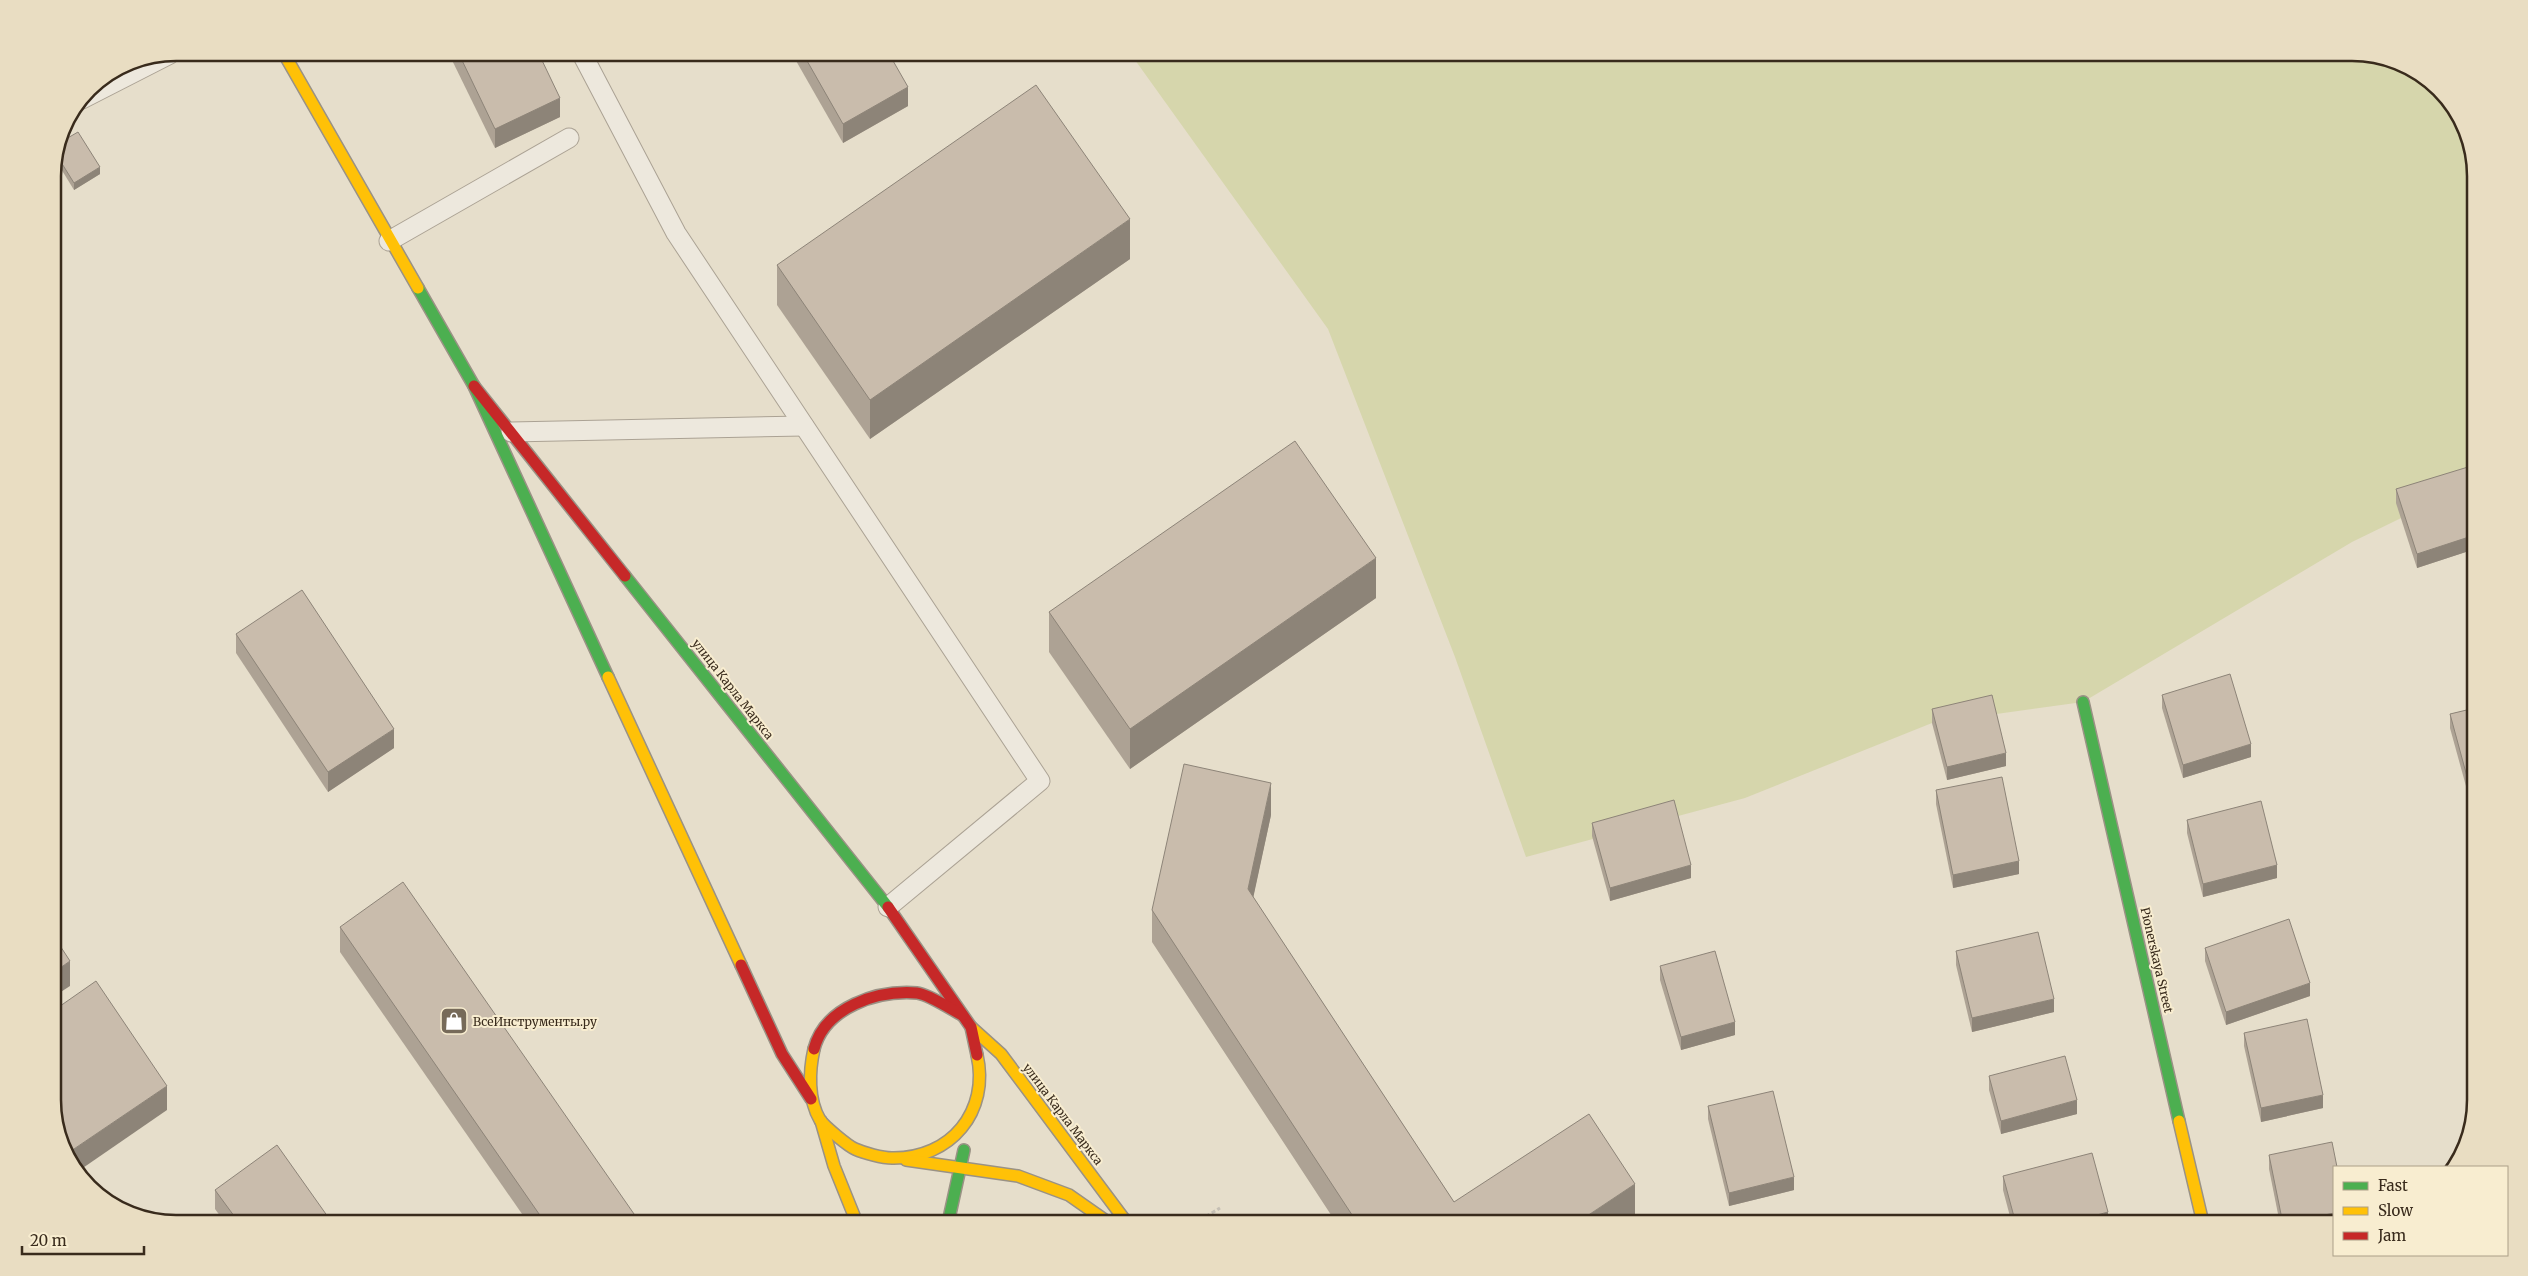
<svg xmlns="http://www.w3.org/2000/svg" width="2528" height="1276" font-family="Merriweather,serif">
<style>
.green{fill:#d6d6ac}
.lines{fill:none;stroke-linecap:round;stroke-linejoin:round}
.lane-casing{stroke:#aba294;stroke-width:21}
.fast-casing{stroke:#9a9285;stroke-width:14}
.slow-casing{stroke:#9a9285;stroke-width:14}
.jam-casing{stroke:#9a9285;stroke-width:14}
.path{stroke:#c5bfb4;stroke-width:3;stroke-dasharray:4 2.5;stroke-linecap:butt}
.lane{stroke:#ede8dd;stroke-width:19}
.fast{stroke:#4caf50;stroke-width:11}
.slow{stroke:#ffc107;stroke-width:11}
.jam{stroke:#c62828;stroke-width:11}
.wall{fill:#ada294}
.shaded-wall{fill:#8d8478}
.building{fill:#c9bcac;stroke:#8d8478}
.labels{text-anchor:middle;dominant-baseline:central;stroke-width:4;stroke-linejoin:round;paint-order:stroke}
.street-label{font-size:12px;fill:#392b1c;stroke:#f8edd0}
.poi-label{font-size:12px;fill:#392b1c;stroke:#f8edd0;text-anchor:start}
.rim{fill:none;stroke:#392b1c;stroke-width:2.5}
</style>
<rect width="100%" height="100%" fill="#e6decb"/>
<polygon class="green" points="2351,52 2406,65 2455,108 2475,169 2475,482 2352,542 2083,702 1932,723 1745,798 1526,857 1455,657 1328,329 1130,53"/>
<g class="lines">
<g class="lane-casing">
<g id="lane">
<polyline points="581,52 676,233 1040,781 888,907"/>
<polyline points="82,99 170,54"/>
<polyline points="389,241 569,138"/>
<polyline points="511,432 804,426"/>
</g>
</g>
<g class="fast-casing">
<g id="fast">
<polyline points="418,288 474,386 608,677"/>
<polyline points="625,576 888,907"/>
<polyline points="2083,702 2179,1121"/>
<polyline points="948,1223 964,1150"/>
</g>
</g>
<g class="slow-casing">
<g id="slow">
<polyline points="283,52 418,288"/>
<polyline points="608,677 741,965"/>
<polyline points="971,1027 1001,1054 1127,1223"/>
<path d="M814 1049C809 1071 808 1100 820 1120 824 1126 848 1146 855 1149 864 1153 882 1158 892 1158 951 1159 990 1111 977 1055"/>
<polyline points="821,1121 834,1166 857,1223"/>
<polyline points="2179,1121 2203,1223"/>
<polyline points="906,1160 1018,1176 1069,1195 1109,1223"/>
</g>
</g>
<g class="jam-casing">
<g id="jam">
<polyline points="474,386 625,576"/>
<polyline points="888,907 971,1027 977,1055"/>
<polyline points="741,965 782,1054 811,1099"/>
<path d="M814 1049C825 1007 877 990 917 993 928 994 951 1009 962 1015"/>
</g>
</g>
<polyline class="path" points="1195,1223 1220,1208"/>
<use href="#lane" class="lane"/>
<use href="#fast" class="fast"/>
<use href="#slow" class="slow"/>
<use href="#jam" class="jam"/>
</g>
<g class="wall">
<polygon points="448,52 538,52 560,117 495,148"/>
<polygon points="791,52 888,52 908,106 843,143"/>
<polygon points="59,143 100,174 74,190 55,159"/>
<polygon points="1130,259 870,439 777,305 777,265"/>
<polygon points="2396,489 2475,490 2475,549 2417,568 2396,503"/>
<polygon points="1376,598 1130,769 1049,652 1049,612"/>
<polygon points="236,634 394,748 328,792 236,653"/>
<polygon points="2162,695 2251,757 2183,778 2162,708"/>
<polygon points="2475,708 2475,807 2472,808 2450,728 2450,714"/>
<polygon points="1932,709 2006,766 1947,780 1932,723"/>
<polygon points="1936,790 2019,874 1953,888 1936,804"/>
<polygon points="1271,815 1253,897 1454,1202 1635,1216 1624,1224 1337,1224 1152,942 1152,910"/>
<polygon points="2187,820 2277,878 2203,897 2187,833"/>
<polygon points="1592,823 1691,878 1610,901 1592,836"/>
<polygon points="340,927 641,1224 529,1224 340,952"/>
<polygon points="2205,948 2310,996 2226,1025 2205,961"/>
<polygon points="1956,951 2054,1012 1972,1032 1956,965"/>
<polygon points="1660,966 1735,1035 1681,1050 1660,980"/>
<polygon points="2244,1033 2323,1108 2261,1122 2244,1046"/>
<polygon points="1989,1076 2077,1114 2001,1134 1989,1090"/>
<polygon points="1708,1106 1794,1190 1729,1206 1708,1119"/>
<polygon points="2269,1155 2334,1224 2280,1224 2269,1169"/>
<polygon points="2003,1176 2108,1224 2012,1224 2003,1190"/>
<polygon points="215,1190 333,1224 226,1224 215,1209"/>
</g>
<g class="shaded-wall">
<polygon points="908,87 908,106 843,143 843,124"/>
<polygon points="560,98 560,117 495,148 495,129"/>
<polygon points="100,167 100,174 74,190 74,183"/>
<polygon points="1130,219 1130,259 870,439 870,400"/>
<polygon points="2475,535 2475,549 2417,568 2417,554"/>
<polygon points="1376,558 1376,598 1130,769 1130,729"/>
<polygon points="394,729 394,748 328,792 328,772"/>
<polygon points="2251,744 2251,757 2183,778 2183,765"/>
<polygon points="2006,753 2006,766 1947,780 1947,767"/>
<polygon points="1271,783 1271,815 1248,922 1248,889"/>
<polygon points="2475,794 2475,807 2472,808 2472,795"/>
<polygon points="2019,861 2019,874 1953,888 1953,875"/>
<polygon points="1691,865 1691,878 1610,901 1610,888"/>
<polygon points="2277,865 2277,878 2203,897 2203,884"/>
<polygon points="70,961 70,986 53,997 53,973"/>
<polygon points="2310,983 2310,996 2226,1025 2226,1012"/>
<polygon points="2054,999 2054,1012 1972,1032 1972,1018"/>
<polygon points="1735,1022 1735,1035 1681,1050 1681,1037"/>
<polygon points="167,1086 167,1110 77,1172 74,1169 68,1153"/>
<polygon points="2323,1095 2323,1108 2261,1122 2261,1108"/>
<polygon points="2077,1100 2077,1114 2001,1134 2001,1121"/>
<polygon points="1794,1177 1794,1190 1729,1206 1729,1193"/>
<polygon points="1635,1184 1635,1216 1624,1224 1575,1224"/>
<polygon points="2108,1212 2108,1224 2064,1224"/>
<polygon points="2334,1213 2334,1224 2286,1224"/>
</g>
<g class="building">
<polygon points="458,52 538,52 560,98 495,129"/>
<polygon points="802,52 888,52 908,87 843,124"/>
<polygon points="1036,85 1130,219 870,400 777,265"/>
<polygon points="78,132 100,167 74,183 56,154 59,143"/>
<polygon points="1295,441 1376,558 1130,729 1049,612"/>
<polygon points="2468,467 2475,490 2475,535 2417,554 2396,489"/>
<polygon points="302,590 394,729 328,772 236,634"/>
<polygon points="2230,674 2251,744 2183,765 2162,695"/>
<polygon points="1992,695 2006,753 1947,767 1932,709"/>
<polygon points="2475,708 2475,794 2472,795 2450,714"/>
<polygon points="1184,764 1271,783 1248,889 1454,1202 1589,1114 1635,1184 1575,1224 1358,1224 1152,910"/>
<polygon points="2002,777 2019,861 1953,875 1936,790"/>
<polygon points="1674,800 1691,865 1610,888 1592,823"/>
<polygon points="2261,801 2277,865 2203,884 2187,820"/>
<polygon points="403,882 641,1224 546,1224 340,927"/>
<polygon points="2289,919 2310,983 2226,1012 2205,948"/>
<polygon points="2038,932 2054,999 1972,1018 1956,951"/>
<polygon points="53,935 70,961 53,973"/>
<polygon points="1715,951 1735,1022 1681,1037 1660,966"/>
<polygon points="96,981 167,1086 68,1153 53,1108 53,1011"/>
<polygon points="2307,1019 2323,1095 2261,1108 2244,1033"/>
<polygon points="2065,1056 2077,1100 2001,1121 1989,1076"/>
<polygon points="1773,1091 1794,1177 1729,1193 1708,1106"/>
<polygon points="2332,1142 2337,1167 2334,1167 2334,1213 2283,1224 2269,1155"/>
<polygon points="277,1145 333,1224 240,1224 215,1190"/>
<polygon points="2092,1153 2108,1212 2064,1224 2016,1224 2003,1176"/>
</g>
<defs>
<g id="shop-square" transform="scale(1.4375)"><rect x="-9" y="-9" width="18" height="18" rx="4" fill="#766a59" stroke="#f8edd0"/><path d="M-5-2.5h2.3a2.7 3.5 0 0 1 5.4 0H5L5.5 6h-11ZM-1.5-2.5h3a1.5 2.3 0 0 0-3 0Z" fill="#fff"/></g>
</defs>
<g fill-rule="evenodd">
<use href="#shop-square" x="454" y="1021"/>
</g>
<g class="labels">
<g class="street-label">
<text transform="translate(733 689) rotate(52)">улица Карла Маркса</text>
<text transform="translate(2157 960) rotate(77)">Pionerskaya Street</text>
<text transform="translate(1063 1114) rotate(53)">улица Карла Маркса</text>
</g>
<g class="poi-label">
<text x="473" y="1021">ВсеИнструменты.ру</text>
</g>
</g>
<path d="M0 0H2528V1276H0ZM176 61H2352A115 115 0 0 1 2467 176V1100A115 115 0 0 1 2352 1215H176A115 115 0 0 1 61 1100V176A115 115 0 0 1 176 61Z" fill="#e9ddc2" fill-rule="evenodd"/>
<path class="rim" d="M176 61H2352A115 115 0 0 1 2467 176V1100A115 115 0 0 1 2352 1215H176A115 115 0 0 1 61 1100V176A115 115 0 0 1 176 61Z"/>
<rect x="2333" y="1166" width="175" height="90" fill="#f8edd0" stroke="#ac9f88"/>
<rect x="2343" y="1182" width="25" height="8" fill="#4caf50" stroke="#ac9f88"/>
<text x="2378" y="1191" font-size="15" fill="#392b1c">Fast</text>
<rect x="2343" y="1207" width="25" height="8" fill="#ffc107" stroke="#ac9f88"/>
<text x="2378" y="1216" font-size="15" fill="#392b1c">Slow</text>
<rect x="2343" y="1232" width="25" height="8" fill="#c62828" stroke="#ac9f88"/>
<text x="2378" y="1241" font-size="15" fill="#392b1c">Jam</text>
<path d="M22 1246v8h122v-8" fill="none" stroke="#392b1c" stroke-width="2.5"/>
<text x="30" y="1246" font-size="15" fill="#392b1c" stroke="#f8edd0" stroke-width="4" paint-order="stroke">20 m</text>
</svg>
